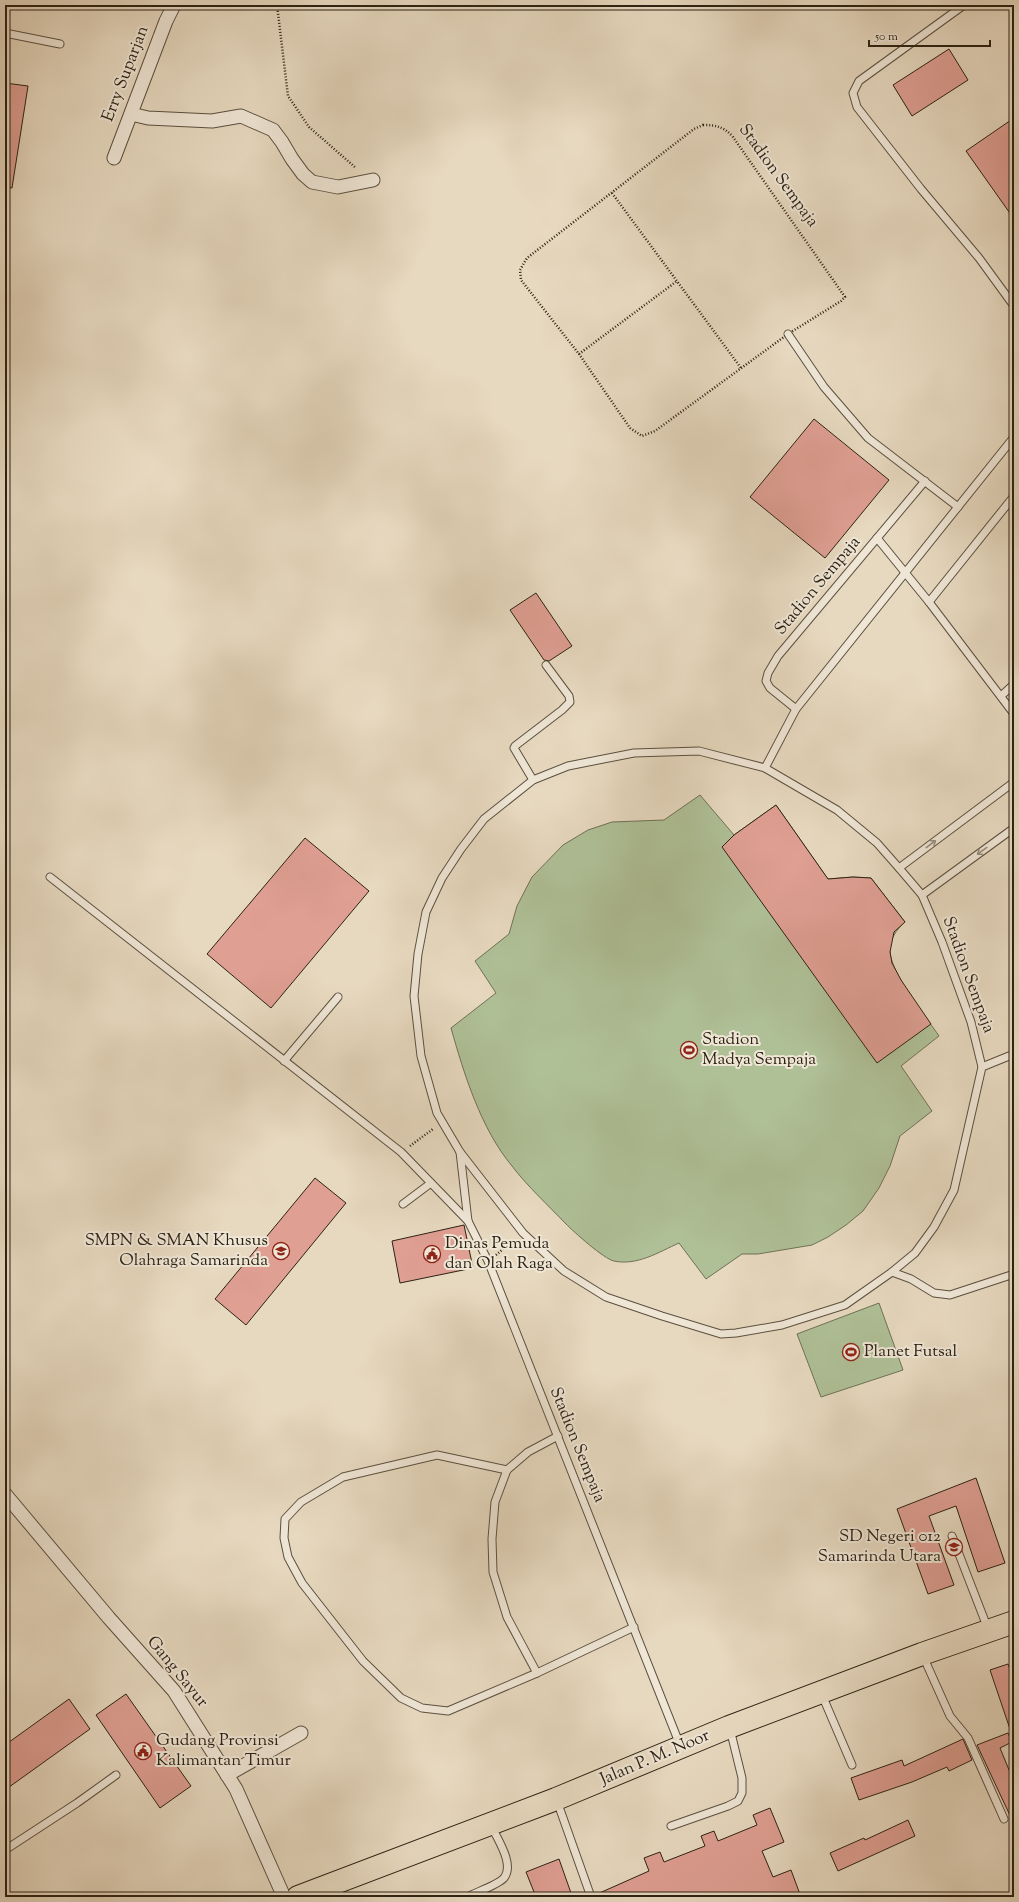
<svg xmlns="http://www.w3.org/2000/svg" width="1019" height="1902" font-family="'Sorts Mill Goudy',serif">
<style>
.green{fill:#afc097;stroke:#6e7156}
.building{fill:#df9f93;stroke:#2c2214}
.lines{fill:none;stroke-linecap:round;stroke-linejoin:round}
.service-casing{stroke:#5b503f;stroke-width:9}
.minor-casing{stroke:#5b503f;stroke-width:15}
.trunk-casing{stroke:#2c2214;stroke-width:24}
.path{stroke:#2c2214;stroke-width:2.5;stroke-dasharray:1 2;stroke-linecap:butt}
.service{stroke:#efe6d6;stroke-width:7}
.minor{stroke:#efe6d6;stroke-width:13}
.trunk{stroke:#e7d9c0;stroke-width:22}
.oneway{stroke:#978e7f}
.labels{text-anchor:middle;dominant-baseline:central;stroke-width:4;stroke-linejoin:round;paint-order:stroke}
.street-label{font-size:17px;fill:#2c2214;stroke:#efe6d6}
.poi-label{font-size:17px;fill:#2c2214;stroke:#efe6d6;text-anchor:start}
</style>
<rect width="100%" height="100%" fill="#e7d9c0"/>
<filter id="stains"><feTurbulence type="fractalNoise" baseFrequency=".005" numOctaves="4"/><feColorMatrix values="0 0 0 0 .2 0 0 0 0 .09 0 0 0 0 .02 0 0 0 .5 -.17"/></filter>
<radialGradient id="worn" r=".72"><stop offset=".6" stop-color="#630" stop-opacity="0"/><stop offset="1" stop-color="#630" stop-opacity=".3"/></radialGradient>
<g class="green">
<path d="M700 795 734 835 776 805 828 879 853 877 871 878 905 922C896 930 890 939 890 951 890 972 927 1018 939 1036L901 1066 932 1111 900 1136 890 1166 879 1188 863 1211 846 1225 828 1237 812 1245 758 1254H742L706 1279 679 1243C659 1252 637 1266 614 1261 604 1259 574 1232 566 1224 548 1205 528 1187 512 1166 481 1129 464 1074 451 1028L496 993 475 961 509 934 517 906 532 877 563 845 588 830 612 822 664 820Z"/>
<polygon points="879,1303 903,1370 821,1397 797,1334"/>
</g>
<g class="building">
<polygon points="949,49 968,80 912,116 893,85"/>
<polygon points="5,83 28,86 12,188 5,187"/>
<polygon points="1014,118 1014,219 966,151"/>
<polygon points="814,419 889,480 825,558 750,497"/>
<polygon points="536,593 572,646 549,661 544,660 510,610"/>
<polygon points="776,805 828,879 853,877 871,878 905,922 894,932 890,952 892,963 901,980 931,1024 877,1063 722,847 734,835"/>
<polygon points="305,838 369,891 271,1008 207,954"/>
<polygon points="315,1178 346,1203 246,1325 215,1299"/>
<polygon points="464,1225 473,1268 400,1283 392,1241"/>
<polygon points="976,1478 1005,1563 978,1572 956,1506 929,1516 954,1585 928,1594 897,1509"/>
<polygon points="1008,1664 1014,1680 1014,1734 1012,1735 990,1670"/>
<polygon points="126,1694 191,1786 160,1808 96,1715"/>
<polygon points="69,1699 90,1729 5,1790 5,1745"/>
<polygon points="1008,1733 1012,1742 1000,1748 1014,1782 1014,1824 977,1745"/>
<polygon points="963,1739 972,1760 949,1771 947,1767 912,1782 859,1800 851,1778 902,1760 904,1766"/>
<polygon points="770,1808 784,1842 762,1851 773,1877 791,1870 801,1897 596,1897 595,1895 649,1871 644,1858 660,1852 664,1862 705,1846 701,1836 714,1831 718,1841 757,1825 753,1815"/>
<polygon points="908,1820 915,1836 838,1871 830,1853 864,1838 865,1840"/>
<polygon points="559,1859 571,1893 561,1897 536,1897 526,1872"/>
</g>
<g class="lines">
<g class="service-casing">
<g id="service">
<polyline points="964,5 859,81 853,93 857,107 921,189 979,258 1014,306"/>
<polyline points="5,33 60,44"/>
<polyline points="788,334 824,387 868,438 958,507"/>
<polyline points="877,538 929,602 1014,496"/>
<polyline points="929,602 1014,714"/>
<polyline points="1001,696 1014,684"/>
<polyline points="796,709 770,688 766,681 768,673 778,656 925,481"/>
<polygon points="699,751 765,768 837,810 877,843 899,868 922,895 942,942 971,1022 982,1067 954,1190 934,1227 915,1253 892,1272 845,1305 782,1325 736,1333 721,1334 662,1316 606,1297 564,1271 523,1233 460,1152 437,1113 421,1056 414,996 418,954 426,912 442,878 461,849 484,819 533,780 568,766 634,753"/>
<polyline points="765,768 796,709 1014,437"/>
<polyline points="533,780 514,748 515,746 562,710 570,702 569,696 546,665"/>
<polyline points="899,868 1014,782"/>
<polyline points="50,877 401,1152 468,1221"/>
<polyline points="922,895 1014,828"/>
<polyline points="284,1061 338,997"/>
<polyline points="982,1067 1014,1054"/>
<polyline points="460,1152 468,1221 488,1261 680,1745"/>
<polyline points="403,1204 431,1183"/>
<polyline points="892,1272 911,1279 934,1293 950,1295 1014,1274"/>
<polyline points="507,1470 437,1455 343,1477 301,1502 285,1519 284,1538 288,1557 302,1583 363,1661 401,1698 422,1708 448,1711 537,1673 634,1627"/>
<polyline points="952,1536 988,1629"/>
<polyline points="923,1656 950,1716 968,1738 1004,1819"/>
<polyline points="537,1673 507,1617 493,1572 492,1539 495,1502 507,1470 528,1452 558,1436"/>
<polyline points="822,1695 852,1765"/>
<polyline points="557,1801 591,1897"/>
<polyline points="671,1826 728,1806 738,1801 742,1793 742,1778 730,1729"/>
<polyline points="5,1850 77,1803 116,1775"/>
<path d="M467 1897C476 1892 498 1885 504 1878 515 1864 497 1839 491 1825"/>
</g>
</g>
<g class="minor-casing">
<g id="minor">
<polyline points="131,114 148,118 212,121 241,116 273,130 282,142 292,159 303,174 312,182 338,187 373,180"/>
<polyline points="114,158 166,21 174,5"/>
<polyline points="5,1494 109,1618 174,1691 236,1789 284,1897"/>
<polyline points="227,1775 301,1733"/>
</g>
</g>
<g class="trunk-casing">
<polyline id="trunk" points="298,1897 556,1799 729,1727 922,1654 1014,1622"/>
</g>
<g class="path">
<polyline points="277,5 288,96 309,127 356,168"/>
<path d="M703 125C717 125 724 127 733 137L845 297 841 301 788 334 655 431 642 436 630 428 579 354 521 280 520 270 527 258 694 129Z"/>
<polyline points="612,193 741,368"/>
<polyline points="579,354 677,281"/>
<polyline points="410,1146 433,1129"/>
<polyline points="496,1255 514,1240"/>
</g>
<use href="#service" class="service"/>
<use href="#minor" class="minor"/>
<use href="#trunk" class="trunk"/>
</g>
<defs><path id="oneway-shaft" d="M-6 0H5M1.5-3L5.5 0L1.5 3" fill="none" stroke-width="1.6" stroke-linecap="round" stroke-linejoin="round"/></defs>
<g class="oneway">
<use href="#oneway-shaft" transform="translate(931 844) rotate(-37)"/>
<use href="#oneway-shaft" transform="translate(982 851) rotate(144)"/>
</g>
<defs>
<g id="stadium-ring" transform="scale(0.9)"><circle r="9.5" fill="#efe6d6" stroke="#8f2418" stroke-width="1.5"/><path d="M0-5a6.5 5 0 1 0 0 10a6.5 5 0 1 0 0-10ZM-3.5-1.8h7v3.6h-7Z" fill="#8f2418"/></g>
<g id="school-ring" transform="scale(0.9)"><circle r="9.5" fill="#efe6d6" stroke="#8f2418" stroke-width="1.5"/><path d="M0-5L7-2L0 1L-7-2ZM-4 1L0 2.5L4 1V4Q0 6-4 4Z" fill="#8f2418"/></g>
<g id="civic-ring" transform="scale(0.9)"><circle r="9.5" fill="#efe6d6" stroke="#8f2418" stroke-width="1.5"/><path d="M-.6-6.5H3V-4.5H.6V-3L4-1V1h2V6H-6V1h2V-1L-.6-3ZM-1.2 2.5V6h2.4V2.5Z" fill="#8f2418"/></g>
</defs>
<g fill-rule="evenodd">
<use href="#stadium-ring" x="689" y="1050"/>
<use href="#school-ring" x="281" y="1251"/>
<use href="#civic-ring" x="432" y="1254"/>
<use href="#stadium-ring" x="851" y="1352"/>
<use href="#school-ring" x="954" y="1547"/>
<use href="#civic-ring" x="143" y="1751"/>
</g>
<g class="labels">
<g class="street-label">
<text transform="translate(126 74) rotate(-69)">Erry Suparjan</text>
<text transform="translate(778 176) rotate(54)">Stadion Sempaja</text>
<text transform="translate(818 586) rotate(-50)">Stadion Sempaja</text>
<text transform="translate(968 975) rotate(70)">Stadion Sempaja</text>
<text transform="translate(577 1445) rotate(68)">Stadion Sempaja</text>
<text transform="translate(177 1672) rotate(51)">Gang Sayur</text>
<text transform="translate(655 1758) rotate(-23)">Jalan P. M. Noor</text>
</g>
<g class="poi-label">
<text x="702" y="1040">Stadion<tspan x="702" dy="20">Madya Sempaja</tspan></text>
<text x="268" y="1241" text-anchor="end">SMPN &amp; SMAN Khusus<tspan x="268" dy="20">Olahraga Samarinda</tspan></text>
<text x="445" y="1244">Dinas Pemuda<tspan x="445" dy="20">dan Olah Raga</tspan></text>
<text x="864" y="1352">Planet Futsal</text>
<text x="941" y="1537" text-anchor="end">SD Negeri 012<tspan x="941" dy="20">Samarinda Utara</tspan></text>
<text x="156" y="1741">Gudang Provinsi<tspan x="156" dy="20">Kalimantan Timur</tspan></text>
</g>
</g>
<rect width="1019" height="1902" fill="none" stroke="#e7d9c0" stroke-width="20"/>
<rect x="6" y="6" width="1007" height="1890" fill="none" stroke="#2c2214" stroke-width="2"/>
<rect x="10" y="10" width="999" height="1882" fill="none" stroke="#2c2214"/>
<path d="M869 40v6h121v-6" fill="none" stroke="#2c2214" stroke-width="2"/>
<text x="875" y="40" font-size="12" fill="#2c2214" stroke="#efe6d6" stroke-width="3" paint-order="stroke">50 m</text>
<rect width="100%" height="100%" filter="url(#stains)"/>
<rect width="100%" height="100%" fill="url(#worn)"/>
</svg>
